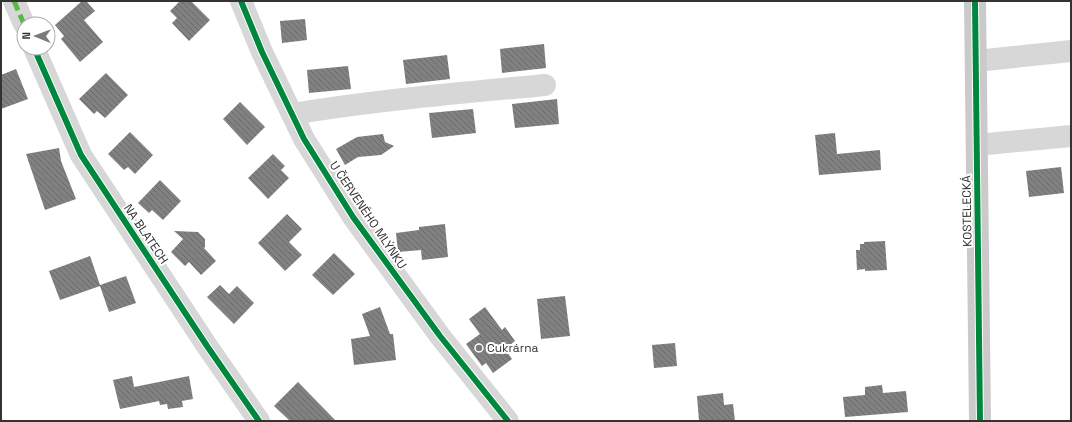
<svg xmlns="http://www.w3.org/2000/svg" width="1072" height="422" font-family="'Space Grotesk',sans-serif">
<style>
.building{fill:url(#building-back-hatch)}
.lines{fill:none;stroke-linecap:round;stroke-linejoin:round}
.minor{stroke:#d7d7d7;stroke-width:22}
.major{stroke:#cacaca;stroke-width:22}
.quiet{stroke:#58b947;stroke-width:5;stroke-dasharray:10 5;stroke-linecap:butt}
.cycleway-casing{stroke:#fff;stroke-width:8}
.cycleway{stroke:#00873e;stroke-width:6}
.poi-dot{fill:#7a7a7a;stroke:#fff;stroke-width:1.5}
.labels{text-anchor:middle;dominant-baseline:central;stroke-width:4;stroke-linejoin:round;paint-order:stroke}
.street-label{font-size:12px;fill:#333;stroke:#fff}
.poi-label{font-size:12px;fill:#333;stroke:#fff;text-anchor:start}
</style>
<defs>
<pattern id="building-back-hatch" width="6" height="6" patternUnits="userSpaceOnUse"><rect width="6" height="6" fill="#818181"/><path d="M-1 5l2 2M0 0l6 6M5-1l2 2" fill="none" stroke="#6a6a6a"/></pattern>
</defs>
<rect width="100%" height="100%" fill="#fff"/>
<g class="building">
<polygon points="82,1 86,1 95,11 84,20 103,42 80,62 61,39 64,36 55,25"/>
<polygon points="180,1 191,1 210,20 189,41 172,23 177,18 170,11"/>
<polygon points="305,19 307,40 282,43 280,21"/>
<polygon points="544,44 546,68 502,73 500,49"/>
<polygon points="447,55 450,79 406,84 403,60"/>
<polygon points="348,66 351,89 309,93 307,70"/>
<polygon points="16,69 28,99 1,109 1,75"/>
<polygon points="106,73 128,95 105,118 97,111 94,114 79,99"/>
<polygon points="557,99 559,124 515,128 512,104"/>
<polygon points="240,102 265,127 247,145 223,119"/>
<polygon points="473,109 476,133 432,138 429,113"/>
<polygon points="130,132 153,155 135,174 128,167 124,170 108,154"/>
<polygon points="835,133 837,154 880,150 881,170 819,175 815,135"/>
<polygon points="383,134 385,142 394,146 381,155 358,157 345,165 336,149 357,137"/>
<polygon points="59,148 61,161 76,199 45,210 26,154"/>
<polygon points="273,154 285,166 281,170 289,178 268,199 248,178"/>
<polygon points="1061,167 1064,193 1029,197 1026,171"/>
<polygon points="160,180 181,201 163,220 152,210 149,213 138,203"/>
<polygon points="287,214 302,229 289,242 302,255 285,271 258,243"/>
<polygon points="445,224 448,257 422,260 421,250 398,252 396,233 419,230 419,227"/>
<polygon points="174,231 198,232 205,239 205,247 204,248 216,261 201,275 189,262 185,266 171,252 183,239"/>
<polygon points="885,241 887,270 865,271 865,269 857,270 856,250 860,250 860,244 864,244 864,242"/>
<polygon points="334,253 355,274 333,295 312,275"/>
<polygon points="90,256 100,285 126,276 136,303 109,312 100,286 60,300 49,271"/>
<polygon points="220,285 229,294 237,286 254,303 234,324 207,297"/>
<polygon points="565,296 570,336 541,339 537,299"/>
<polygon points="380,307 390,334 393,334 396,360 354,365 351,339 370,336 362,314"/>
<polygon points="485,307 502,330 505,327 515,341 505,349 512,359 493,373 486,363 482,366 466,344 480,334 469,319"/>
<polygon points="675,343 677,366 654,368 652,345"/>
<polygon points="132,376 134,387 189,376 193,399 182,401 183,407 168,409 167,404 160,405 159,401 120,409 113,380"/>
<polygon points="298,382 336,421 290,421 274,406"/>
<polygon points="882,385 883,393 906,391 908,412 845,417 843,397 865,395 865,387"/>
<polygon points="723,393 724,405 733,404 735,421 699,421 697,396"/>
</g>
<g class="lines">
<g class="minor">
<polyline points="14,1 24,24"/>
<polyline points="241,1 262,52 304,139 353,217 440,336 508,421"/>
<polyline points="34,48 81,155 207,346 259,421"/>
<polyline points="976,61 1071,51"/>
<path d="M292 114C376 100 460 93 545 85"/>
<polyline points="977,145 1071,136"/>
</g>
<polyline class="major" points="975,1 980,421"/>
<polyline class="quiet" points="14,1 24,24"/>
<g class="cycleway-casing">
<g id="cycleway">
<polyline points="241,1 262,52 304,139 353,217 440,336 508,421"/>
<polyline points="975,1 980,421"/>
<polyline points="34,48 81,155 207,346 259,421"/>
</g>
</g>
<use href="#cycleway" class="cycleway"/>
</g>
<circle class="poi-dot" cx="479" cy="348" r="4"/>
<g class="labels">
<g class="street-label">
<text transform="translate(967 211) rotate(-91)">KOSTELECKÁ</text>
<text transform="translate(368 215) rotate(56)">U ČERVENÉHO MLÝNKU</text>
<text transform="translate(146 234) rotate(56)">NA BLATECH</text>
</g>
<g class="poi-label">
<text x="487" y="348">Cukrárna</text>
</g>
</g>
<rect width="1072" height="422" fill="none" stroke="#333333" stroke-width="4"/>
<g transform="translate(36 36) rotate(271)"><circle r="19" fill="#ffffff" stroke="#adadad"/>
<path d="M0-3L7 15L0 10L-7 15Z" fill="#7a7a7a"/>
<text y="-6" font-size="11" font-weight="bold" text-anchor="middle" fill="#333333">N</text>
</g>
</svg>
